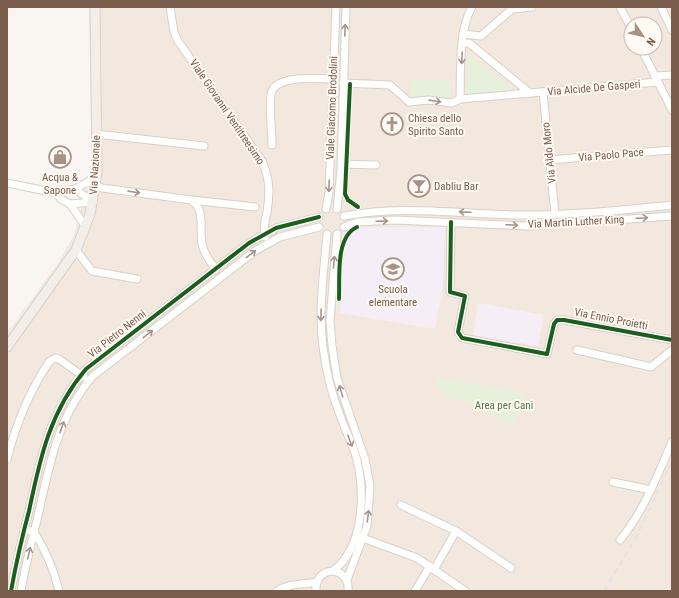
<svg xmlns="http://www.w3.org/2000/svg" width="679" height="598" font-family="'Roboto Condensed',sans-serif">
<style>
.residential{fill:#f2e8de;fill-rule:evenodd}
.education{fill:#f6eef6}
.green{fill:#e7f0db}
.lines{fill:none;stroke-linecap:round;stroke-linejoin:round}
.minor-casing{stroke:#d7d1cb;stroke-width:9}
.major-casing{stroke:#dad1cc;stroke-width:11}
.minor{stroke:#fefefd;stroke-width:7}
.major{stroke:#f3eee8;stroke-width:9}
.rail{stroke:#e6e3e7;stroke-width:2;stroke-dasharray:6 4;stroke-linecap:butt}
.cycleway-casing{stroke:#fffaf3;stroke-width:6}
.cycleway{stroke:#1b5e20;stroke-width:4}
.oneway{stroke:#a8958b}
.labels{text-anchor:middle;dominant-baseline:central;stroke-width:4;stroke-linejoin:round;paint-order:stroke}
.street-label{font-size:11px;fill:#7a5c4d;stroke:#fffaf3}
.poi-label{font-size:11px;fill:#7a5c4d;stroke:#fffaf3;text-anchor:start}
.park-label{font-size:11px;fill:#537a41;stroke:#fffaf3}
</style>
<rect width="100%" height="100%" fill="#f9f5f0"/>
<path class="residential" d="M89 7H672V591H7V333L59 262 74 235 92 169ZM631 24H655V48H631Z"/>
<g class="education">
<polygon points="358,227 445,227 443,285 435,329 340,313 345,243"/>
<polygon points="478,303 544,315 538,346 473,335"/>
</g>
<g class="green">
<polygon points="467,53 513,90 465,94"/>
<polygon points="411,80 451,81 450,101 410,99"/>
<polygon points="435,377 524,393 515,426 466,402 446,397 440,391"/>
</g>
<g class="lines">
<g class="minor-casing">
<g id="minor">
<path d="M170 7 174 32 178 41 262 161C270 179 270 193 267 212 265 221 263 229 265 237"/>
<polyline points="620,7 631,28"/>
<polyline points="661,7 672,30"/>
<polyline points="463,34 481,36 512,9 532,7"/>
<polyline points="463,43 469,43 530,93"/>
<polyline points="641,48 672,110"/>
<polyline points="655,76 672,75"/>
<polyline points="343,83 390,85 409,102 428,100 452,103 460,99 658,82"/>
<polyline points="543,92 555,214"/>
<path d="M460 99C461 72 458 31 472 7"/>
<polyline points="96,134 204,146"/>
<path d="M272 145C272 129 269 110 271 94 275 74 317 79 333 79"/>
<polyline points="549,160 672,150"/>
<polyline points="341,164 376,165"/>
<polyline points="7,183 56,193 61,199 70,204 86,227"/>
<path d="M95 187 191 200C206 209 199 229 202 244 204 254 210 262 216 269"/>
<polyline points="75,189 93,202"/>
<polyline points="56,193 75,189 88,182 97,173"/>
<polyline points="192,200 255,207"/>
<polyline points="70,204 93,202"/>
<polyline points="326,209 329,193 336,7"/>
<polyline points="337,209 341,169 346,7"/>
<path d="M344 216C405 204 465 215 526 215 575 215 624 210 672 205"/>
<polyline points="451,222 450,292 465,296 458,332 462,338 547,354 554,324 557,320 564,320 672,340"/>
<polyline points="344,227 357,222 395,220 527,226 672,216"/>
<path d="M327 234C324 271 318 309 323 347 326 370 331 393 340 415 345 430 353 444 357 460 365 495 364 547 333 571"/>
<polyline points="337,234 330,321 332,346 337,378 365,459 370,486 367,526 347,580"/>
<polyline points="76,250 92,271 137,279"/>
<polyline points="577,350 651,367 672,350"/>
<path d="M7 459C16 424 29 392 49 362L55 358 59 359 84 377"/>
<polyline points="613,482 651,490"/>
<polyline points="401,505 456,531 511,568"/>
<path d="M24 529 34 532C46 551 54 569 59 591"/>
<polyline points="360,537 417,558 465,591"/>
<path d="M620 540C644 511 657 476 672 442"/>
<polyline points="435,568 456,531"/>
<path d="M11 591C16 564 22 537 29 511 40 458 50 411 86 369L249 243 276 228 319 217"/>
<path d="M21 591C25 566 32 541 38 516 49 466 58 416 93 376L255 251 280 237 319 227"/>
<path d="M277 591C290 583 301 585 317 582"/>
<path d="M316 591C315 580 322 571 333 571 344 573 349 580 348 591"/>
<polyline points="415,591 430,566"/>
</g>
</g>
<g class="major-casing">
<polyline id="major" points="7,347 76,250 90,214 97,173 95,7"/>
</g>
<use href="#minor" class="minor"/>
<use href="#major" class="major"/>
<polyline class="rail" points="604,591 635,539 672,462"/>
<g class="cycleway-casing">
<g id="cycleway">
<polyline points="350,84 345,194 348,200 358,207"/>
<polyline points="451,222 450,292 465,296 458,332 462,338 547,354 554,324 557,320 564,320 672,340"/>
<path d="M339 299C340 277 335 237 357 227"/>
<path d="M11 591C16 564 22 537 29 511 40 458 50 411 86 369L249 243 276 228 319 217"/>
</g>
</g>
<use href="#cycleway" class="cycleway"/>
</g>
<defs><path id="oneway-shaft" d="M-6 0H5M1.5-3L5.5 0L1.5 3" fill="none" stroke-width="1.6" stroke-linecap="round" stroke-linejoin="round"/></defs>
<g class="oneway">
<use href="#oneway-shaft" transform="translate(345 30) rotate(-88)"/>
<use href="#oneway-shaft" transform="translate(462 58) rotate(93)"/>
<use href="#oneway-shaft" transform="translate(435 101) rotate(8)"/>
<use href="#oneway-shaft" transform="translate(329 186) rotate(92)"/>
<use href="#oneway-shaft" transform="translate(134 192) rotate(8)"/>
<use href="#oneway-shaft" transform="translate(465 212) rotate(-178)"/>
<use href="#oneway-shaft" transform="translate(642 218) rotate(-3)"/>
<use href="#oneway-shaft" transform="translate(382 221) rotate(-2)"/>
<use href="#oneway-shaft" transform="translate(512 225) rotate(3)"/>
<use href="#oneway-shaft" transform="translate(251 254) rotate(-37)"/>
<use href="#oneway-shaft" transform="translate(334 262) rotate(-85)"/>
<use href="#oneway-shaft" transform="translate(321 315) rotate(91)"/>
<use href="#oneway-shaft" transform="translate(148 334) rotate(-38)"/>
<use href="#oneway-shaft" transform="translate(341 391) rotate(-107)"/>
<use href="#oneway-shaft" transform="translate(62 427) rotate(-70)"/>
<use href="#oneway-shaft" transform="translate(350 441) rotate(70)"/>
<use href="#oneway-shaft" transform="translate(368 516) rotate(-83)"/>
<use href="#oneway-shaft" transform="translate(29 553) rotate(-77)"/>
</g>
<defs>
<g id="church-ring" transform="scale(1.15)"><circle r="9.5" fill="#fffaf3" stroke="#a69286" stroke-width="1.5"/><path d="M-1.2-6h2.4v3.5h3.3v2.4h-3.3V6h-2.4V-.1h-3.3v-2.4h3.3Z" fill="#a69286"/></g>
<g id="shop-ring" transform="scale(1.15)"><circle r="9.5" fill="#fffaf3" stroke="#a69286" stroke-width="1.5"/><path d="M-5-2.5h2.3a2.7 3.5 0 0 1 5.4 0H5L5.5 6h-11ZM-1.5-2.5h3a1.5 2.3 0 0 0-3 0Z" fill="#a69286"/></g>
<g id="bar-ring" transform="scale(1.15)"><circle r="9.5" fill="#fffaf3" stroke="#a69286" stroke-width="1.5"/><path d="M-6-5H6L.8 .8V4.5H3.5V6h-7V4.5H-.8V.8Z" fill="#a69286"/></g>
<g id="school-ring" transform="scale(1.15)"><circle r="9.5" fill="#fffaf3" stroke="#a69286" stroke-width="1.5"/><path d="M0-5L7-2L0 1L-7-2ZM-4 1L0 2.5L4 1V4Q0 6-4 4Z" fill="#a69286"/></g>
</defs>
<g fill-rule="evenodd">
<use href="#church-ring" x="392" y="124"/>
<use href="#shop-ring" x="60" y="157"/>
<use href="#bar-ring" x="419" y="186"/>
<use href="#school-ring" x="393" y="269"/>
</g>
<g class="labels">
<g class="street-label">
<text transform="translate(594 88) rotate(-5)">Via Alcide De Gasperi</text>
<text transform="translate(332 108) rotate(-88)">Viale Giacomo Brodolini</text>
<text transform="translate(227 112) rotate(56)">Viale Giovanni Ventitreesimo</text>
<text transform="translate(549 153) rotate(-96)">Via Aldo Moro</text>
<text transform="translate(611 155) rotate(-5)">Via Paolo Pace</text>
<text transform="translate(95 165) rotate(-87)">Via Nazionale</text>
<text transform="translate(576 222) rotate(-3)">Via Martin Luther King</text>
<text transform="translate(611 319) rotate(11)">Via Ennio Proietti</text>
<text transform="translate(117 334) rotate(-38)">Via Pietro Nenni</text>
</g>
<g class="poi-label">
<text x="408" y="118">Chiesa dello<tspan x="408" dy="13">Spirito Santo</tspan></text>
<text x="60" y="177" text-anchor="middle">Acqua &amp;<tspan x="60" dy="13">Sapone</tspan></text>
<text x="434" y="186">Dabliu Bar</text>
<text x="393" y="289" text-anchor="middle">Scuola<tspan x="393" dy="13">elementare</tspan></text>
</g>
<g class="park-label">
<text x="504" y="405">Area per Cani</text>
</g>
</g>
<rect width="679" height="598" fill="none" stroke="#7a5c4d" stroke-width="16"/>
<g transform="translate(643 36) rotate(125)"><circle r="19" fill="#fffaf3" stroke="#cabbb1"/>
<path d="M0-3L7 15L0 10L-7 15Z" fill="#a69286"/>
<text y="-6" font-size="11" font-weight="bold" text-anchor="middle" fill="#7a5c4d">N</text>
</g>
</svg>
